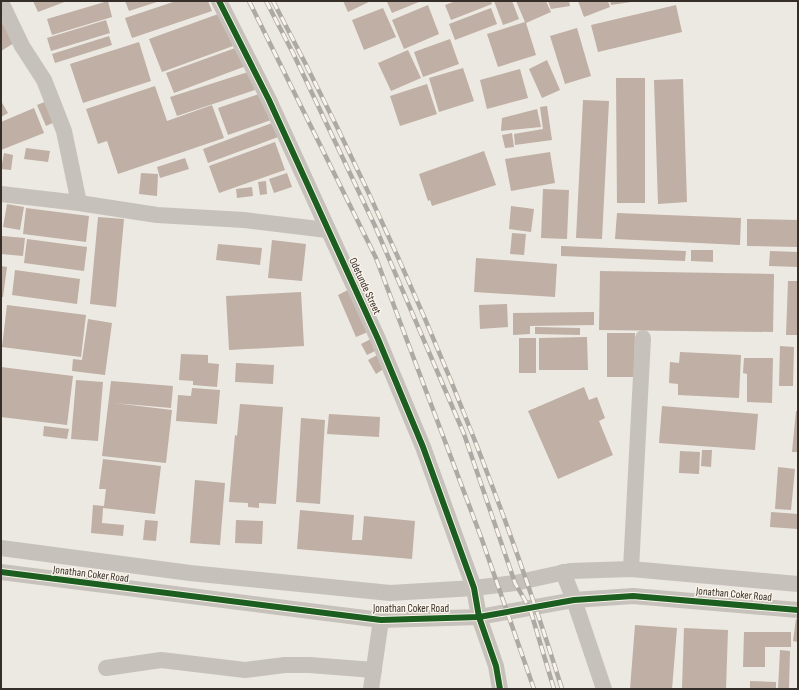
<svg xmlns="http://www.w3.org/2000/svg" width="799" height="690" font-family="'Sofia Sans Condensed',sans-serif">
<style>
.building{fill:#bfafa4}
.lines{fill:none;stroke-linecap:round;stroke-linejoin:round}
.minor{stroke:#c6c1ba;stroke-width:16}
.rail-casing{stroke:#ada9a5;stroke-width:4.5}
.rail{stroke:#f9f3e9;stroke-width:3;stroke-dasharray:9;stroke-linecap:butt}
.cycleway-casing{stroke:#f9f3e9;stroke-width:8}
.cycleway{stroke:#1b5e20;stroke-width:6}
.labels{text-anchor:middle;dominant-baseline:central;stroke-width:3;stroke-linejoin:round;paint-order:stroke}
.street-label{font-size:11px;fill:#362e29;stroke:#f9f3e9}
</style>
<rect width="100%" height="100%" fill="#ece9e2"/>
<g class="building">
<polygon points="33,1 67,1 38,12"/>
<polygon points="108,1 112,17 52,35 47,19"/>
<polygon points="125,1 160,1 129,11"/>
<polygon points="176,1 208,1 212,11 132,38 125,18"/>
<polygon points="343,1 371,1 348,12"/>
<polygon points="419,1 419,2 392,13 387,2"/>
<polygon points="456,1 491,1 492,4 451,20 445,5"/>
<polygon points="494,1 512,1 519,19 503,25"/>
<polygon points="516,1 546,1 551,12 526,23 536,55 498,67 487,34 525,22"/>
<polygon points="548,1 569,1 570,6 551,9"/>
<polygon points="578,1 608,1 610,7 584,17"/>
<polygon points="610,1 631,1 631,2 611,5"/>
<polygon points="428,5 439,34 404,49 392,20"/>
<polygon points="676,5 682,32 598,52 591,25"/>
<polygon points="383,8 396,37 364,50 352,20"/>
<polygon points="491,8 497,24 455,40 449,24"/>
<polygon points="221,13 233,46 162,72 149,39"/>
<polygon points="106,20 110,33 51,51 47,38"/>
<polygon points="3,24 14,43 1,51 1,25"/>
<polygon points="577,28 591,76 565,84 550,36"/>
<polygon points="109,36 112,45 55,63 52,54"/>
<polygon points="450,39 459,64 423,77 414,52"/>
<polygon points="139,42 151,81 83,103 70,64"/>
<polygon points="238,47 246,66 174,93 166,73"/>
<polygon points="408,50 421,78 391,91 378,63"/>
<polygon points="547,60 560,90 542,98 529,69"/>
<polygon points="463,68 474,101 439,112 429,78"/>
<polygon points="520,69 528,98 487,109 480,80"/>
<polygon points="248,72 255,90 177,116 170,97"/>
<polygon points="616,78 645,78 645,203 617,203"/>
<polygon points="683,79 687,202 658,204 654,80"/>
<polygon points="427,84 437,114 400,126 390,96"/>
<polygon points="155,86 167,121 212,105 224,138 118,174 107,141 98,144 86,109"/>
<polygon points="262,93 271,120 228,135 218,108"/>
<polygon points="583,100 609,101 602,239 576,238"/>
<polygon points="1,101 8,113 1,117"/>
<polygon points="47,101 55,122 46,126 37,105"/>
<polygon points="547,106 552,140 515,145 514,134 543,129 540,107"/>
<polygon points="34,108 44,133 1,150 1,122"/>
<polygon points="537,109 541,127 501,131 502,118"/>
<polygon points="272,123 278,137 208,163 203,149"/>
<polygon points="512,133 514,147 505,148 502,135"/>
<polygon points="275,142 285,170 219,193 209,166"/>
<polygon points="26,148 50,151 48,162 24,159"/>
<polygon points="484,151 496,185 432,206 430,200 428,201 419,174"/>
<polygon points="550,152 555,183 511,191 505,159"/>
<polygon points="4,153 13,155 11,170 1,169"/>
<polygon points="185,158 189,169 160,178 157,167"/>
<polygon points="141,173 158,174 157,196 139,194"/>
<polygon points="287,173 292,187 274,193 269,179"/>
<polygon points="266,181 267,194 260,195 258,182"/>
<polygon points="252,187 253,196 237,198 236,189"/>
<polygon points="543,189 569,190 567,239 541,238"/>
<polygon points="7,204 24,207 20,230 3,227"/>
<polygon points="511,206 534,209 531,232 509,229"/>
<polygon points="26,208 89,216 86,242 23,234"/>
<polygon points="617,213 741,218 740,245 615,239"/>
<polygon points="98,217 124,219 116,307 90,304"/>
<polygon points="747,219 798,220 798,247 747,246"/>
<polygon points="512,233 526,234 524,255 510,254"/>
<polygon points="2,236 25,238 23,256 1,254"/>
<polygon points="27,239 87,247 84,271 24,263"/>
<polygon points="272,240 306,244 302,281 268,278"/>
<polygon points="218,244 262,248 260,265 216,260"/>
<polygon points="561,246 686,251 685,261 561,256"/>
<polygon points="691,250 713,250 713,262 691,261"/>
<polygon points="770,251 798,252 798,267 769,266"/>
<polygon points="476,258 557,264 555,297 474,292"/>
<polygon points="1,266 7,267 3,297 1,297"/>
<polygon points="15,270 80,279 77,304 12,295"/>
<polygon points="600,271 774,274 773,332 599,330"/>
<polygon points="788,281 798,281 798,335 786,335"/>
<polygon points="350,289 368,332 356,337 338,295"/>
<polygon points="301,292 304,346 229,350 226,296"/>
<polygon points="507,304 508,327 480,329 479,305"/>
<polygon points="7,305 86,315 81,357 2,347"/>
<polygon points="594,312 594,325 530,326 530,334 513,335 513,313"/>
<polygon points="88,319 112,323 105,375 72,371 73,359 82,360"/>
<polygon points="535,327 580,328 580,335 535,334"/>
<polygon points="607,333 635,333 634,377 607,377"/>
<polygon points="587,337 588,370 539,370 539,338"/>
<polygon points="373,338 379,349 367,355 361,344"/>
<rect x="519" y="338" width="17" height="35"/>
<polygon points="780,346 794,347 793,386 779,386"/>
<polygon points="680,352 741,355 739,398 678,395 678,384 669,383 670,362 679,363"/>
<polygon points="381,353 388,366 376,374 368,360"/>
<polygon points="181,354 208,355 208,363 219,364 217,387 193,385 193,381 179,380"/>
<polygon points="744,358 773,358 772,403 747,402 747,374 743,373"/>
<polygon points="236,363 274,365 273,384 235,382"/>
<polygon points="1,367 73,376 67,425 1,417"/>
<polygon points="76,380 103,382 98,441 71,439"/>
<polygon points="111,381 173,386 171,408 114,403 172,410 166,463 102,456"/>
<polygon points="584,387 589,400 597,397 605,418 599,421 613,455 558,479 528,411"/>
<polygon points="192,388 220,390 217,424 176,421 178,395 191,396"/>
<polygon points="240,404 283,407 276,504 259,503 259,508 248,507 248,503 229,502 235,435 237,436"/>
<polygon points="662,406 758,414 755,450 659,443"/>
<polygon points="796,411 798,411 798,452 792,452"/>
<polygon points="329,414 380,417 379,437 327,434"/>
<polygon points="301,418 325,420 320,504 296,502"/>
<polygon points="44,426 69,429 67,439 43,436"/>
<polygon points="702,450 712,450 711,467 701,466"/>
<polygon points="680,451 700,452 699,474 679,473"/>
<polygon points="103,459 161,466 155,514 103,508 102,523 124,525 123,536 91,533 93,505 104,506 106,489 99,489"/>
<polygon points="778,467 795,469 791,510 775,509"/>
<polygon points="195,480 225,483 220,545 190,543"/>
<polygon points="300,510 354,515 352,540 362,540 364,516 415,521 412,559 297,549"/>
<polygon points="771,512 798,514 798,529 770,527"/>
<polygon points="145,520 158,521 156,541 143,540"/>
<polygon points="236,520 263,521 262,544 235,543"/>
<polygon points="796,619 798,620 798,642 793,641"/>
<polygon points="635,625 677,628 672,689 630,689"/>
<polygon points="684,628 728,630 726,689 682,688"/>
<polygon points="744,632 791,632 791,647 765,647 765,667 743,667"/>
<polygon points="780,650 790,651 789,689 778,689"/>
<polygon points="750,681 776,682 776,689 750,689"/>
</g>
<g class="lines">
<g class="minor">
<polyline points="219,1 269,100 378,339 423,447 474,588 479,617 496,666 500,689"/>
<polyline points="1,2 22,46 44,80 64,131 79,203"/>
<polyline points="1,194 79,203 157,215 244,220 327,230"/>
<polyline points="1,548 190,573 390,593 474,588 515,583 570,571 631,569 798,584"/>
<polyline points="631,569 643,338"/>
<polyline points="1,572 381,620 479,617 574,600 633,596 798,610"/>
<polyline points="563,572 574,600 604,689"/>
<polyline points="106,668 161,660 245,670 285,665 309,665 374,670"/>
<polyline points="371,689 381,620"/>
</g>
<g class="rail-casing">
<g id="rail">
<polyline points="249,1 376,258 481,537 534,689"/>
<polyline points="266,1 293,53 375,226 464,434 515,583 530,609 554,689"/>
<path d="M273 1C389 221 488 451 562 689"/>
</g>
</g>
<use href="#rail" class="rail"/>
<g class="cycleway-casing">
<g id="cycleway">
<polyline points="219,1 269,100 378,339 423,447 474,588 479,617 496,666 500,689"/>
<polyline points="1,572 381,620 479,617 574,600 633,596 798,610"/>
</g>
</g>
<use href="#cycleway" class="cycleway"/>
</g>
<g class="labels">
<g class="street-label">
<text transform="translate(365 286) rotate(65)">Odetunde Street</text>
<text transform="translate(91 574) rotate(7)">Jonathan Coker Road</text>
<text transform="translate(734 594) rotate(5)">Jonathan Coker Road</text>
<text x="411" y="608">Jonathan Coker Road</text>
</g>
</g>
<rect width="799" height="690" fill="none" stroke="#362e29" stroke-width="4"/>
</svg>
